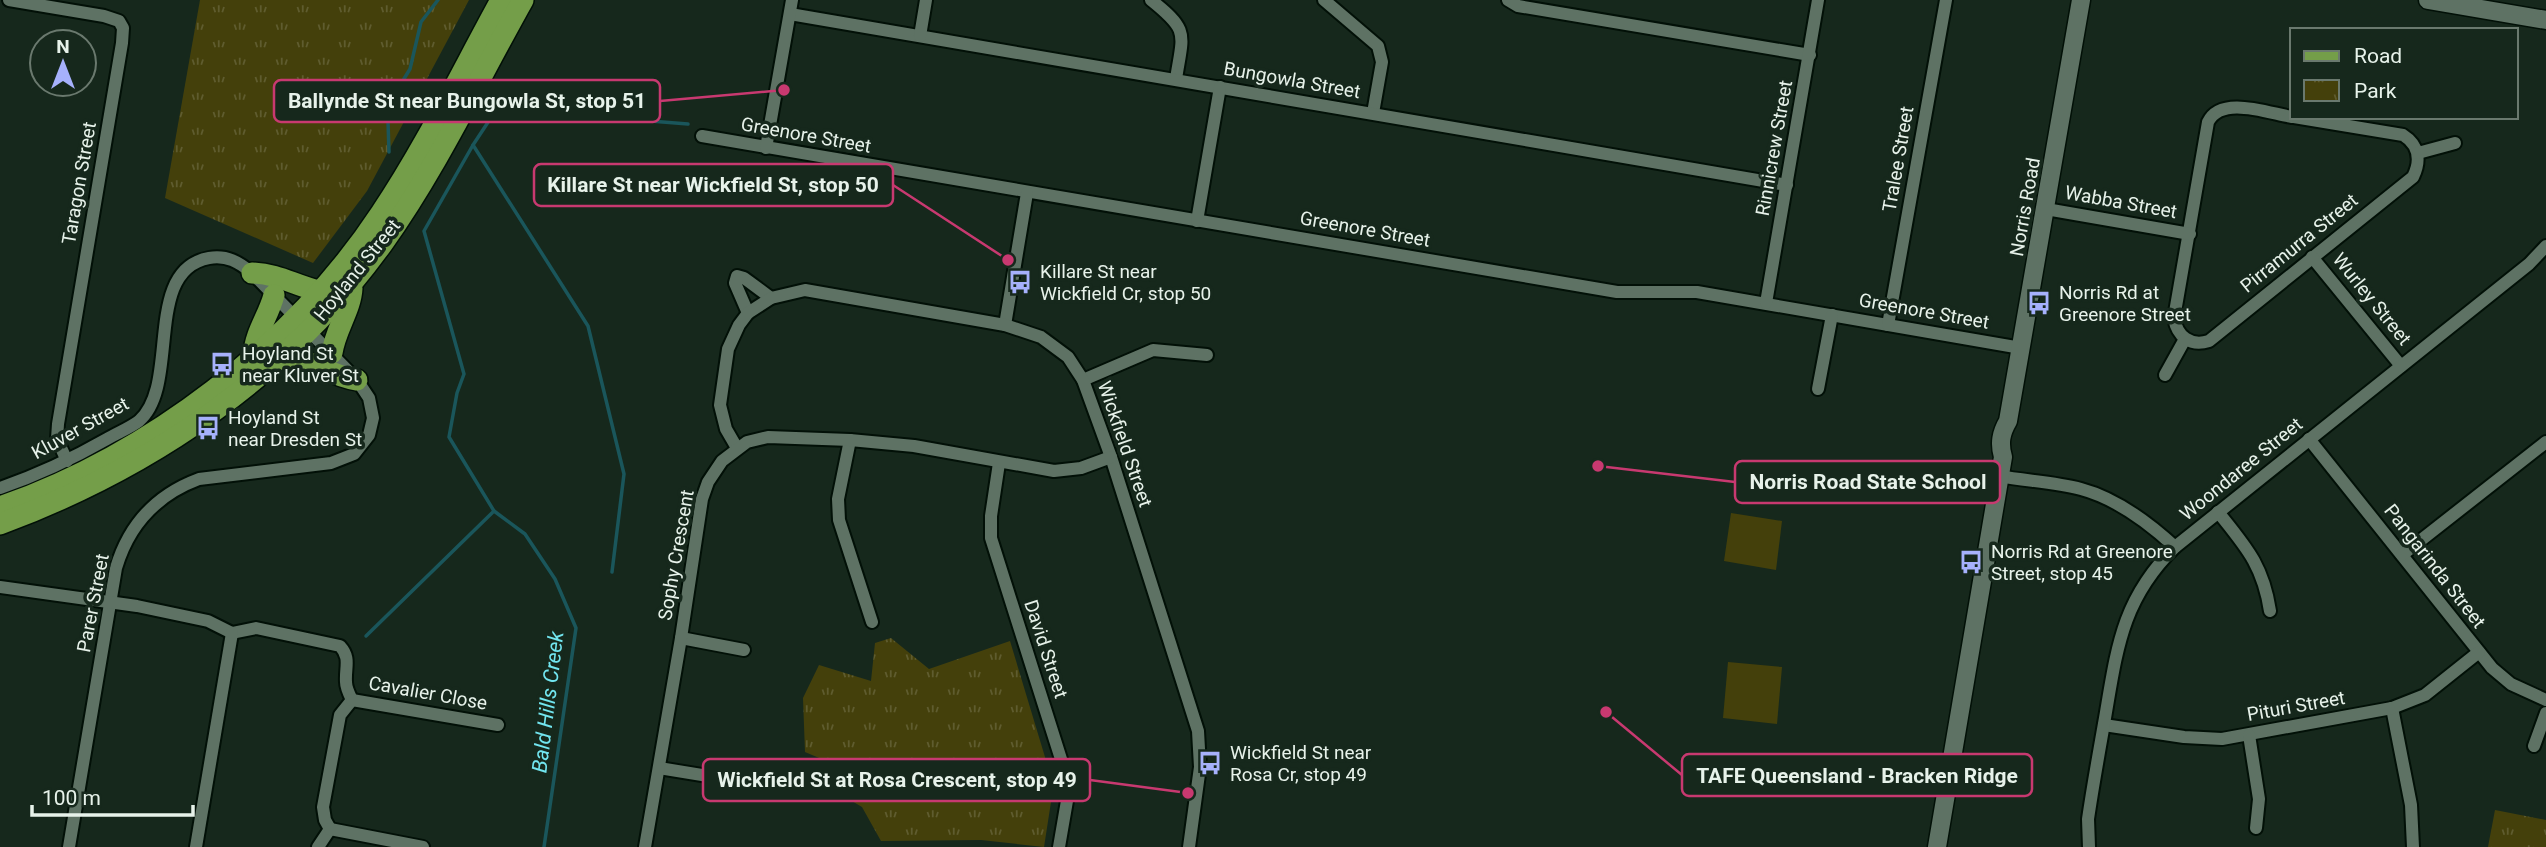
<svg xmlns="http://www.w3.org/2000/svg" width="2546" height="847" font-family="Roboto,sans-serif">
<style>
.park{fill:url(#park-tufts)}
.garden{fill:#44400b}
.lines{fill:none;stroke-linecap:round;stroke-linejoin:round}
.stream{stroke:#1a565b;stroke-width:3.5}
.street-casing{stroke:#021007;stroke-width:16}
.secondary-casing{stroke:#021007;stroke-width:21}
.primary-casing{stroke:#021007;stroke-width:24}
.street{stroke:#5e7264;stroke-width:12}
.secondary{stroke:#5e7264;stroke-width:18}
.primary{stroke:#749e49;stroke-width:21}
.labels{text-anchor:middle;dominant-baseline:central;stroke-width:7;stroke-linejoin:round;paint-order:stroke}
.street-label{font-size:19px;fill:#e7f2ea;stroke:#16281c}
.poi-label{font-size:19px;fill:#e7f2ea;stroke:#16281c;text-anchor:start}
.water-label{font-size:21px;font-style:italic;fill:#72e6f0;stroke:#16281c}
.leader{fill:none;stroke:#c83970;stroke-width:2.5}
.callout-dot{fill:#c83970;stroke:#16281c;stroke-width:2.5}
.callout{fill:#16281c;stroke:#c83970;stroke-width:2.5}
.callout-label{font-size:21px;text-anchor:middle;font-weight:bold;fill:#e7f2ea}
</style>
<defs>
<pattern id="park-tufts" width="24" height="20" patternUnits="userSpaceOnUse" patternTransform="scale(1.75)"><rect width="24" height="20" fill="#44400b"/><path d="M3 7l-1-3M5 7V3M7 7l1-3M15 17l-1-3M17 17v-4M19 17l1-3" fill="none" stroke="#5f5c2f"/></pattern>
</defs>
<rect width="100%" height="100%" fill="#16281c"/>
<g class="park">
<polygon points="200,0 469,0 367,191 313,263 165,198"/>
<polygon points="891,638 929,669 1010,641 1051,777 1053,789 1044,847 981,840 881,841 862,807 828,787 824,760 805,752 803,698 819,665 871,681 875,643"/>
<polygon points="2495,810 2546,820 2546,847 2488,847"/>
</g>
<g class="garden">
<polygon points="1731,513 1782,521 1776,570 1724,561"/>
<polygon points="1728,662 1782,667 1777,724 1723,718"/>
</g>
<g class="lines">
<g class="stream">
<polyline points="473,145 588,326 624,474 612,572"/>
<polyline points="389,152 388,122 394,95 410,69 421,22 438,0"/>
<polyline points="366,636 494,511"/>
<polyline points="544,847 576,628 555,579 525,534 494,511 449,437 457,393 464,374 424,231 473,145 502,101 574,115 688,124"/>
</g>
<g class="street-casing">
<g id="street">
<polyline points="9,0 104,16 119,21 123,28 122,43 58,424 57,439 67,461"/>
<path d="M1151 0C1190 31 1183 33 1176 79"/>
<polyline points="1324,0 1378,46 1382,62 1373,113"/>
<polyline points="1508,0 1518,6 1810,55"/>
<polyline points="790,14 1787,185"/>
<polyline points="920,36 926,0"/>
<path d="M2292 117C2268 113 2221 95 2208 122L2174 318C2177 336 2190 347 2209 341L2413 177C2421 161 2419 145 2403 135L2294 117"/>
<polyline points="702,136 1617,292 1697,292 2021,348"/>
<polyline points="766,148 792,0"/>
<polyline points="2418,153 2455,143"/>
<polyline points="2046,209 2190,234"/>
<polyline points="1197,221 1220,87"/>
<polyline points="2312,257 2401,366"/>
<polyline points="1766,303 1818,0"/>
<polyline points="748,313 735,283 737,276 744,278 771,298"/>
<polyline points="1005,325 1027,193"/>
<polyline points="1888,325 1946,0"/>
<polyline points="2165,375 2185,339"/>
<polyline points="1083,380 1153,350 1207,355"/>
<polyline points="1818,389 1832,315"/>
<polyline points="2309,439 2492,668 2511,684 2546,700"/>
<polyline points="850,440 838,499 839,520 872,622"/>
<polyline points="737,448 726,429 720,405 728,349 739,325 748,313 771,298 805,290 1005,325 1041,337 1068,357 1083,380 1111,457 1198,731 1200,767 1189,847"/>
<polyline points="999,463 991,516 991,538 1067,778 1068,795 1059,847"/>
<path d="M1999 476C2026 481 2055 482 2081 489 2115 498 2150 524 2175 547"/>
<path d="M0 488C38 475 72 459 107 439 117 433 130 428 139 421 181 385 142 270 209 258 227 255 239 262 252 273L357 380 369 398 373 418 369 435 354 454 331 463 199 479C156 495 129 524 116 568L69 847"/>
<path d="M2218 512C2246 547 2263 565 2270 611"/>
<polyline points="2402,555 2546,442"/>
<path d="M0 587 137 606 208 621 232 633 256 628 340 646C351 658 345 667 346 682 346 688 349 694 352 700L340 715 323 807 325 820 330 829 318 847"/>
<polyline points="681,638 744,650"/>
<polyline points="352,700 498,725"/>
<polyline points="2392,708 2411,805 2413,847"/>
<polyline points="2104,725 2184,737 2222,739 2392,708 2425,695 2479,652"/>
<polyline points="2249,735 2259,799 2256,828"/>
<polyline points="2534,746 2546,713"/>
<polyline points="659,768 769,786 791,786 805,780"/>
<polyline points="330,829 423,847"/>
<polyline points="196,847 232,633"/>
<polyline points="645,847 681,638 702,499 708,482 722,461 747,442 768,437 850,440 914,446 1054,471 1081,468 1111,457"/>
<path d="M2089 847 2088 819C2093 785 2099 752 2105 718 2117 648 2122 599 2175 547L2529 264 2546 246"/>
</g>
</g>
<g class="secondary-casing">
<g id="secondary">
<polyline points="2428,0 2546,20"/>
<path d="M1937 847 2003 457C1999 443 2001 433 2008 421L2081 0"/>
</g>
</g>
<g class="primary-casing">
<g id="primary">
<path d="M252 273C280 274 293 285 319 291"/>
<path d="M254 353C255 333 269 315 274 295"/>
<path d="M332 353C335 330 351 310 352 288"/>
<path d="M282 355C309 358 330 376 357 380"/>
<path d="M0 507C149 455 294 345 381 213 426 146 462 71 501 0"/>
<path d="M0 524C151 468 288 375 383 243 436 169 478 80 523 0"/>
</g>
</g>
<use href="#street" class="street"/>
<use href="#secondary" class="secondary"/>
<use href="#primary" class="primary"/>
</g>
<defs>
<g id="bus-bare" transform="scale(1.89)"><path d="M-5-6H5V4H4V6H2V4H-2V6H-4V4H-5ZM-3.5-4V0h7V-4ZM-3.5 1.2v1.5H-2V1.2ZM2 1.2v1.5H3.5V1.2Z" fill="#a6b1fc" stroke="#16281c" stroke-width="2.5" paint-order="stroke"/></g>
</defs>
<g fill-rule="evenodd">
<use href="#bus-bare" x="1020" y="282"/>
<use href="#bus-bare" x="2039" y="303"/>
<use href="#bus-bare" x="222" y="364"/>
<use href="#bus-bare" x="208" y="428"/>
<use href="#bus-bare" x="1971" y="562"/>
<use href="#bus-bare" x="1210" y="763"/>
</g>
<g class="labels">
<g class="street-label">
<text transform="translate(1292 80) rotate(10)">Bungowla Street</text>
<text transform="translate(806 135) rotate(10)">Greenore Street</text>
<text transform="translate(1774 148) rotate(-80)">Rinnicrew Street</text>
<text transform="translate(1898 159) rotate(-80)">Tralee Street</text>
<text transform="translate(79 183) rotate(-80)">Taragon Street</text>
<text transform="translate(2121 202) rotate(10)">Wabba Street</text>
<text transform="translate(2025 207) rotate(-80)">Norris Road</text>
<text transform="translate(1365 229) rotate(10)">Greenore Street</text>
<text transform="translate(2299 243) rotate(-39)">Pirramurra Street</text>
<text transform="translate(357 270) rotate(-51)">Hoyland Street</text>
<text transform="translate(2372 299) rotate(51)">Wurley Street</text>
<text transform="translate(1924 311) rotate(10)">Greenore Street</text>
<text transform="translate(80 428) rotate(-29)">Kluver Street</text>
<text transform="translate(1125 444) rotate(71)">Wickfield Street</text>
<text transform="translate(2241 469) rotate(-39)">Woondaree Street</text>
<text transform="translate(676 555) rotate(-80)">Sophy Crescent</text>
<text transform="translate(2435 566) rotate(52)">Pangarinda Street</text>
<text transform="translate(93 603) rotate(-79)">Parer Street</text>
<text transform="translate(1046 649) rotate(72)">David Street</text>
<text transform="translate(428 693) rotate(10)">Cavalier Close</text>
<text transform="translate(2296 706) rotate(-10)">Pituri Street</text>
</g>
<g class="poi-label">
<text x="1040" y="271">Killare St near<tspan x="1040" dy="22">Wickfield Cr, stop 50</tspan></text>
<text x="2059" y="292">Norris Rd at<tspan x="2059" dy="22">Greenore Street</tspan></text>
<text x="242" y="353">Hoyland St<tspan x="242" dy="22">near Kluver St</tspan></text>
<text x="228" y="417">Hoyland St<tspan x="228" dy="22">near Dresden St</tspan></text>
<text x="1991" y="551">Norris Rd at Greenore<tspan x="1991" dy="22">Street, stop 45</tspan></text>
<text x="1230" y="752">Wickfield St near<tspan x="1230" dy="22">Rosa Cr, stop 49</tspan></text>
</g>
<g class="water-label">
<text transform="translate(548 702) rotate(-83)">Bald Hills Creek</text>
</g>
</g>
<path class="leader" d="M784 90L660 101M1008 260L893 185M1598 466L1735 482M1606 712L1682 775M1188 793L1090 780"/>
<g class="callout-dot">
<circle cx="784" cy="90" r="7"/>
<circle cx="1008" cy="260" r="7"/>
<circle cx="1598" cy="466" r="7"/>
<circle cx="1606" cy="712" r="7"/>
<circle cx="1188" cy="793" r="7"/>
</g>
<g class="callout">
<rect x="274" y="80" width="386" height="42" rx="7"/>
<rect x="534" y="164" width="359" height="42" rx="7"/>
<rect x="1735" y="461" width="265" height="42" rx="7"/>
<rect x="1682" y="754" width="350" height="42" rx="7"/>
<rect x="703" y="759" width="387" height="42" rx="7"/>
</g>
<g class="callout-label">
<text x="467" y="108">Ballynde St near Bungowla St, stop 51</text>
<text x="713" y="192">Killare St near Wickfield St, stop 50</text>
<text x="1868" y="489">Norris Road State School</text>
<text x="1857" y="783">TAFE Queensland - Bracken Ridge</text>
<text x="897" y="787">Wickfield St at Rosa Crescent, stop 49</text>
</g>
<rect x="2290" y="28" width="228" height="91" fill="#16281c" stroke="#6a796e" stroke-width="2"/>
<rect x="2304" y="51" width="35" height="10" fill="#749e49" stroke="#6a796e" stroke-width="2"/>
<text x="2354" y="63" font-size="21" fill="#e7f2ea">Road</text>
<rect x="2304" y="80" width="35" height="21" fill="url(#park-tufts)" stroke="#6a796e" stroke-width="2"/>
<text x="2354" y="98" font-size="21" fill="#e7f2ea">Park</text>
<g transform="translate(63 63)"><circle r="33" fill="#16281c" stroke="#6a796e" stroke-width="2"/>
<path d="M0-5L12 26L0 18L-12 26Z" fill="#a6b1fc"/>
<text y="-10" font-size="19" font-weight="bold" text-anchor="middle" fill="#e7f2ea">N</text>
</g>
<path d="M32 805v10h161v-10" fill="none" stroke="#e7f2ea" stroke-width="3.5"/>
<text x="42" y="805" font-size="21" fill="#e7f2ea" stroke="#16281c" stroke-width="5" paint-order="stroke">100 m</text>
</svg>
